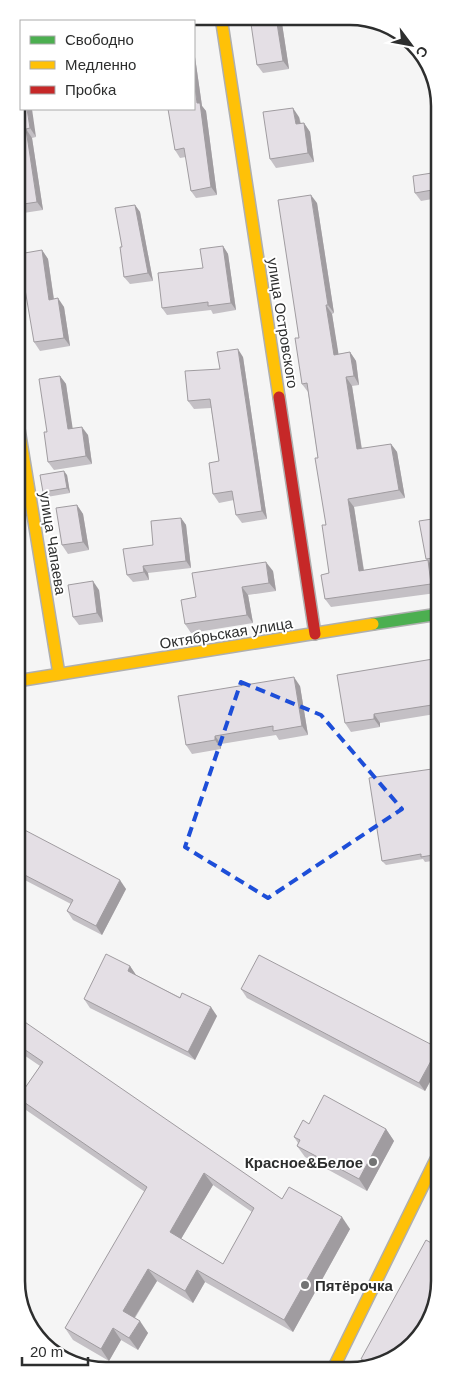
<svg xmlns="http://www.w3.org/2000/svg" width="456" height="1387" font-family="Helvetica,sans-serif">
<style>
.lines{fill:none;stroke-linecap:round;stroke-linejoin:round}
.fast-casing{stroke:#afafaf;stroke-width:14}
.slow-casing{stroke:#afafaf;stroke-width:14}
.jam-casing{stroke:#afafaf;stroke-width:14}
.fast{stroke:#4caf50;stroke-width:11}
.slow{stroke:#ffc107;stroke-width:11}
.jam{stroke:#c62828;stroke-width:11}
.wall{fill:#c4c0c5;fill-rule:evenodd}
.shaded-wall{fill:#a09ca0}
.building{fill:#e4dfe5;stroke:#a09ca0;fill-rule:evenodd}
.marked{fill:none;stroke:#1d4ed8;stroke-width:4;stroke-dasharray:10 6;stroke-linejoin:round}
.poi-dot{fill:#737474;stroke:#fff;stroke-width:2}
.labels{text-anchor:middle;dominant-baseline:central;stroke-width:4;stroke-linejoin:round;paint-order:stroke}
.street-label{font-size:15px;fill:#2d2e2e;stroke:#fff}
.poi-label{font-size:15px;font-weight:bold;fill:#2d2e2e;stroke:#fff;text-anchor:end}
.rim{fill:none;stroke:#2d2e2e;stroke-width:2.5}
</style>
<rect width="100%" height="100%" fill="#f5f5f5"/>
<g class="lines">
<g class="fast-casing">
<polyline id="fast" points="373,624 439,614"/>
</g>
<g class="slow-casing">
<g id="slow">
<polyline points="221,17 279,397"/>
<polyline points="17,417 59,674"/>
<polyline points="17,681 373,624"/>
<polyline points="333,1369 439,1153"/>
</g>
</g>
<g class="jam-casing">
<polyline id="jam" points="279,397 315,634"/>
</g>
<use href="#fast" class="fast"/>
<use href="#slow" class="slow"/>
<use href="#jam" class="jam"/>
</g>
<g class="wall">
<polygon points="281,17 289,69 263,73 257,65"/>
<polygon points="194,50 202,106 206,111 217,195 196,198 191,191 186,157 180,158 175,150 194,109"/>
<polygon points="16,100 36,137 32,138 43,210 17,214"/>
<polygon points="299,117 301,123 304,123 310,132 314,162 276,168 270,159"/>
<polygon points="438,172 438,198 421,201 415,193"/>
<polygon points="317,203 334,313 332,314 338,354 350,352 356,361 359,385 352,386 362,449 391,444 397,452 405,498 354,507 364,570 427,560 426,559 439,518 439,566 433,567 434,569 436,593 331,607 325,599 329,573 326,525 318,458 308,392 302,384 299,338"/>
<polygon points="135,205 140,212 153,281 130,284 124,277 122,247"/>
<polygon points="223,246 228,254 236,310 213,314 211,310 167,315 162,308 203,268"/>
<polygon points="42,250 48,259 54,299 64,307 70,346 40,351 34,342"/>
<polygon points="243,357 267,519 242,523 236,515 234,500 219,503 213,494 219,461 211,408 194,409 188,401 220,369"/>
<polygon points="60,376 66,384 72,428 88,435 92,464 54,470 48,462 47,432"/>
<polygon points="67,475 70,493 47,497 43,492"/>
<polygon points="77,505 83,514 89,550 68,554 62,545"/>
<polygon points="181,518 186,525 191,568 148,573 149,580 133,582 127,575 153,545"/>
<polygon points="273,571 276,591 248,595 253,623 191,633 185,624 196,597"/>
<polygon points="99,590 103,622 79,625 73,617"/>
<polygon points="439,658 439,718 435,714 380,723 380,727 351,732 345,723"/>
<polygon points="300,686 308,735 279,740 276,735 221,744 221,749 192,754 186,745"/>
<polygon points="439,768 439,860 425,862 423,859 386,865 382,861"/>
<polygon points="17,826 126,889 102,935 73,920 67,911 71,904 17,876"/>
<polygon points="130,966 136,975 217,1016 195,1060 90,1008 84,999"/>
<polygon points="241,989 439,1051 439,1065 425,1091 247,998"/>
<path d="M18 1020 282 1199 350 1229 293 1332 205 1282 193 1303 157 1281 135 1318 148 1333 138 1350 121 1340 109 1361 73 1340 65 1328 145 1192 26 1110 18 1098 40 1066 18 1051ZM213 1185 252 1212 223 1264 181 1239Z"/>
<polygon points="386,1129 394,1141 367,1191 305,1157 297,1146 298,1143 294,1137"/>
<polygon points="417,1340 368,1369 361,1359"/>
</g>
<g class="shaded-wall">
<polygon points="184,17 189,17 189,21 185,21"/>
<polygon points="276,17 281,17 289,69 283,61"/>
<polygon points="194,50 202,106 206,111 217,195 211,187 197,103 194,79"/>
<polygon points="293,108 299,117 302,133 296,124"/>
<polygon points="27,109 32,109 36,137 30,128"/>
<polygon points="304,123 310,132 314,162 308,153"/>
<polygon points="26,129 32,138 43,210 37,202"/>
<polygon points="311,195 317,203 334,313 328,305"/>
<polygon points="135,205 140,212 153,281 148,273"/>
<polygon points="223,246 228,254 236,310 231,303"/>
<polygon points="42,250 48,259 55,308 49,300"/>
<polygon points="58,298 64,307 70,346 64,338"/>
<polygon points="326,305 332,314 340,363 334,355"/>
<polygon points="238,349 243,357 267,519 262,511"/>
<polygon points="350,352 356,361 359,385 354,376"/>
<polygon points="60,376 66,384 74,437 68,429"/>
<polygon points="346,377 352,386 363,458 357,449"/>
<polygon points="82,427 88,435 92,464 86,456"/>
<polygon points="391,444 397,452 405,498 399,490"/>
<polygon points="64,471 67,475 70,493 67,488"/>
<polygon points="348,499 354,507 365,579 359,571"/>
<polygon points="77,505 83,514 89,550 83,542"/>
<polygon points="181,518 186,525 191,568 186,561"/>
<polygon points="428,560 434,569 436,593 431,584"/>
<polygon points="266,562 273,571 276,591 269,583"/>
<polygon points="143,566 148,573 149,580 144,572"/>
<polygon points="93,581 99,590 103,622 97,613"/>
<polygon points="242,587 248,595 253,623 247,615"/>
<polygon points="294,677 300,686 308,735 302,726"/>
<polygon points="374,714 380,723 380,727 374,719"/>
<polygon points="215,736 221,744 221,749 215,740"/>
<polygon points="120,880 126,889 102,935 96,926"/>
<polygon points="130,966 136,975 134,980 128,971"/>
<polygon points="211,1007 217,1016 195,1060 188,1052"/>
<polygon points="438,1048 439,1051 439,1065 425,1091 419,1083"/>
<polygon points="386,1129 394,1141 367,1191 359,1179"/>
<polygon points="204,1173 213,1185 178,1244 170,1232"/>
<polygon points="342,1217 350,1229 293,1332 284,1320"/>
<polygon points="148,1269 157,1281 131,1323 123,1311"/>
<polygon points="197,1270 205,1282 193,1303 185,1291"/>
<polygon points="140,1321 148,1333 138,1350 129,1338"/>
<polygon points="113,1328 121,1340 109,1361 101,1349"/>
</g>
<g class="building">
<polygon points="118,16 184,17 185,21 119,21"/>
<polygon points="250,17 276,17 283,61 257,65"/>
<polygon points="194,79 197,103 200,103 211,187 191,191 184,148 175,150 168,109 194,109"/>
<polygon points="21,82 21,109 27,109 30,128 26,129 37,202 17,205 16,100"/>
<polygon points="293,108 296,124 304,123 308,153 270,159 263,112"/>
<polygon points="438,114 438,164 431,115"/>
<polygon points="438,172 438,189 415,193 413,176"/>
<polygon points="311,195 328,305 326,305 334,355 350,352 354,376 346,377 357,449 391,444 399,490 348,499 359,571 428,560 431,584 325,599 321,575 329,573 322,525 326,525 315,458 318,458 307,383 302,384 295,338 299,338 278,200"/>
<polygon points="135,205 148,273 124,277 120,247 122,247 115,208"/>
<polygon points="223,246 231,303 208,306 208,302 162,308 158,273 203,268 200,249"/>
<polygon points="42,250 49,300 58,298 64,338 34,342 19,254"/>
<polygon points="238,349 262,511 236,515 232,491 213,494 209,463 219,461 210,399 188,401 185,371 220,369 217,352"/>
<polygon points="60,376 68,429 82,427 86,456 48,462 44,432 47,432 39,379"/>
<polygon points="64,471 67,488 43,492 40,475"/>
<polygon points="77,505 83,542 62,545 56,508"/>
<polygon points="181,518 186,561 143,566 144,572 127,575 123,549 153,545 151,521"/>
<polygon points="439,518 439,557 426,559 419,521"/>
<polygon points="266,562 269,583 242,587 247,615 185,624 181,600 196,597 192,573"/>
<polygon points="93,581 97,613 73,617 68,585"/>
<polygon points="439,658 439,708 432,709 432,705 374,714 374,719 345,723 337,675"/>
<polygon points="294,677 302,726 273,731 273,726 215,736 215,740 186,745 178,696"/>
<polygon points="439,768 439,854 421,857 421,854 382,861 369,778"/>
<polygon points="17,826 120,880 96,926 67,911 73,900 17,871"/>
<polygon points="106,954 130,966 128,971 180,998 182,993 211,1007 188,1052 84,999"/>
<polygon points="259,955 438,1048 419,1083 241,989"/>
<path d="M19 1018 282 1199 289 1187 342 1217 284 1320 197 1270 185 1291 148 1269 123 1311 140 1321 129 1338 113 1328 101 1349 65 1328 147 1187 18 1098 43 1062 18 1045V1020ZM204 1173 254 1208 223 1264 170 1232Z"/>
<polygon points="324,1095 386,1129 359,1179 297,1146 300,1140 294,1137 303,1120 309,1124"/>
<polygon points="426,1240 440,1248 440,1286 417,1340 373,1365 361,1359"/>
</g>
<path class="marked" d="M241 682 321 715 402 809 268 898 185 847Z"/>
<g class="poi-dot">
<circle cx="373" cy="1162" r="5"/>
<circle cx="305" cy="1285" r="5"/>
</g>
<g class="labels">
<g class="street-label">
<text transform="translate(283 323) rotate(81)">улица Островского</text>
<text transform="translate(53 543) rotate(81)">улица Чапаева</text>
<text transform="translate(226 633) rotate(-9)">Октябрьская улица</text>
</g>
<g class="poi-label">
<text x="363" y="1162">Красное&amp;Белое</text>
<text x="315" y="1285" text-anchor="start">Пятёрочка</text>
</g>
</g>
<path d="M0 0H456V1387H0ZM106 25H350A81 81 0 0 1 431 106V1281A81 81 0 0 1 350 1362H106A81 81 0 0 1 25 1281V106A81 81 0 0 1 106 25Z" fill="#fff" fill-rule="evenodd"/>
<path class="rim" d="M106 25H350A81 81 0 0 1 431 106V1281A81 81 0 0 1 350 1362H106A81 81 0 0 1 25 1281V106A81 81 0 0 1 106 25Z"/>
<rect x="20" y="20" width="175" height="90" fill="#ffffff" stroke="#ababab"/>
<rect x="30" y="36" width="25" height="8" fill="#4caf50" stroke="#ababab"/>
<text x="65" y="45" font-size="15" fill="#2d2e2e">Свободно</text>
<rect x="30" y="61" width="25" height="8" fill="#ffc107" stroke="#ababab"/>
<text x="65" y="70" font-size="15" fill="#2d2e2e">Медленно</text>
<rect x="30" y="86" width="25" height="8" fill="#c62828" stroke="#ababab"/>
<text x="65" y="95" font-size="15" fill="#2d2e2e">Пробка</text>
<g transform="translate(411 45) rotate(122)" stroke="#ffffff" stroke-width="4" paint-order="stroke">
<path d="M0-4L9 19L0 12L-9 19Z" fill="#2d2e2e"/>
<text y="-8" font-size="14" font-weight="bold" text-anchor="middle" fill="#2d2e2e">С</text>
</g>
<path d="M22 1357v8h66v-8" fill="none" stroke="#2d2e2e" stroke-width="2.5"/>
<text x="30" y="1357" font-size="15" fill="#2d2e2e" stroke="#ffffff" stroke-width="4" paint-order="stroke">20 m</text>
</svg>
